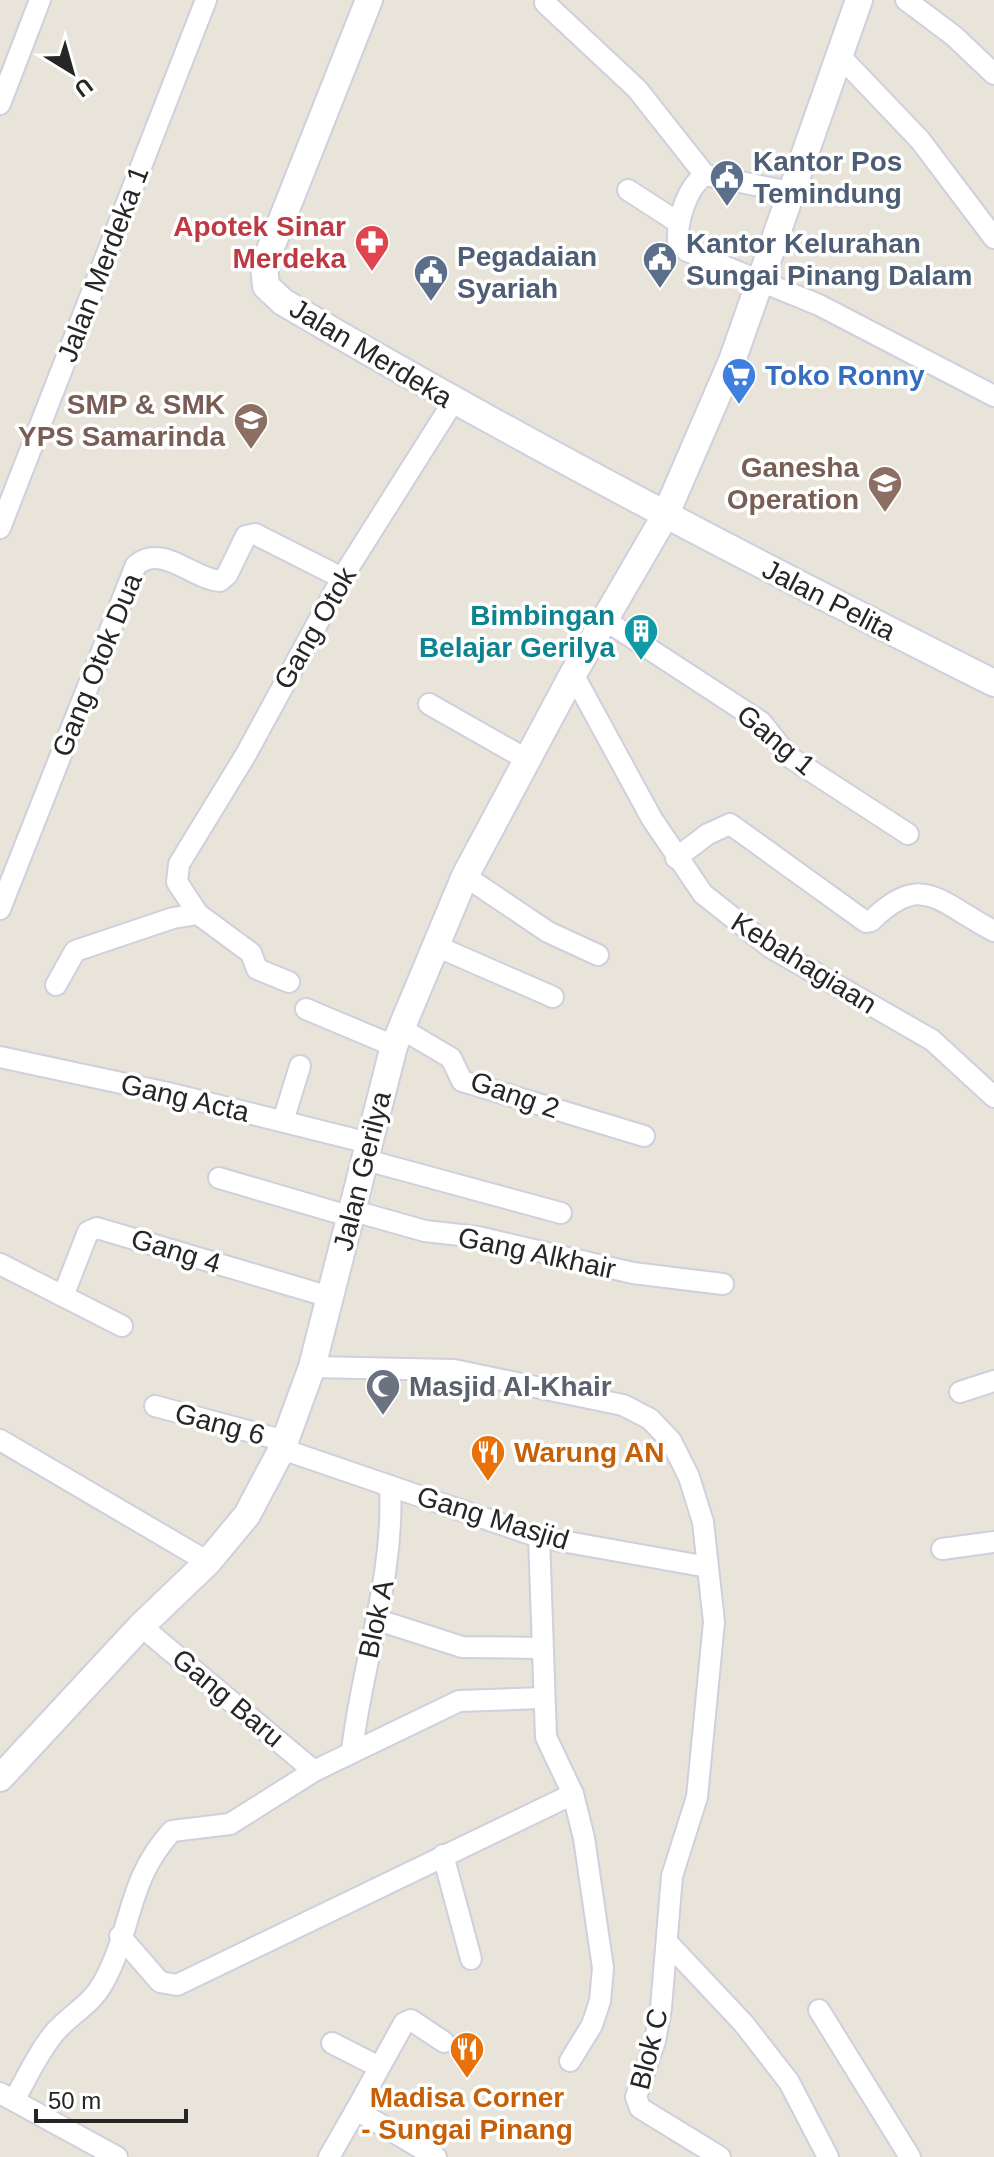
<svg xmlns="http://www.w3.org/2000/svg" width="994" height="2157" font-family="Arial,sans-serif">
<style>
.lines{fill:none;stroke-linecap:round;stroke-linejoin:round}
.minor-casing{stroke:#cfcfde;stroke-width:24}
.tertiary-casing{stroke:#cfcfde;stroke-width:30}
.minor{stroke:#fff;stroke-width:20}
.tertiary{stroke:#fff;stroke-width:26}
.labels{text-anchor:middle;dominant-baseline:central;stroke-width:7;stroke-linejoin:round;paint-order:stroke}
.service-label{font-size:28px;font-weight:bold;fill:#4e5e75;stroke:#fff;text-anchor:start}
.health-label{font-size:28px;font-weight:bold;fill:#be3a42;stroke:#fff;text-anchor:end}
.street-label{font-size:28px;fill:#262626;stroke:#fff}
.shop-label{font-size:28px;font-weight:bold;fill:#366cbe;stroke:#fff;text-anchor:start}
.education-label{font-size:28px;font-weight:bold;fill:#785e54;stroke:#fff;text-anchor:end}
.culture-label{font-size:28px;font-weight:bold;fill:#0d838f;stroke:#fff;text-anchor:end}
.worship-label{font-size:28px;font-weight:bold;fill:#5b616d;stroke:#fff;text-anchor:start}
.food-label{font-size:28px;font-weight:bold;fill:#c56008;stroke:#fff;text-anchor:start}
</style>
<rect width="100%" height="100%" fill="#e8e4d9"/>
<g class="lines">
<g class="minor-casing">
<g id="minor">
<polyline points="906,0 954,36 994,74"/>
<polyline points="545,3 637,89 705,175"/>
<polyline points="838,54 920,140 994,238"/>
<polyline points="0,104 40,0"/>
<polyline points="628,190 679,223"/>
<path d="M790 192 705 175C687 187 677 220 678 241L687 251 819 305 994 396"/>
<polyline points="0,528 206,0"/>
<polyline points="605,620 761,722 788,756 908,834"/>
<polyline points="573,674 652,819 703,894 770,947 932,1040 994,1097"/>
<polyline points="429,704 526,759"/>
<path d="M676 858 708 834 730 824 866 922 871 921C923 870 939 903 994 931"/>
<polyline points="465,876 548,932 598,955"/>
<path d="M0 909 136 565C163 543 192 579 220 581L227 575 246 536 255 534 342 578"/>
<polyline points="198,914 177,882 179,864 245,756 342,578 453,402"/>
<polyline points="436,946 553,997"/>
<polyline points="56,985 75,951 173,918 198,914 251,953 257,969 289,982"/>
<polyline points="306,1009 394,1046"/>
<polyline points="402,1029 451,1058 462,1081 644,1136"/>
<polyline points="0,1057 168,1093 369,1143"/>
<polyline points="283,1121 300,1066"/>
<polyline points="366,1160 561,1213"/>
<polyline points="219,1178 352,1217"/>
<polyline points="354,1211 425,1231 478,1237 633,1273 723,1284"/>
<polyline points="0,1264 122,1326"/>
<polyline points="63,1296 88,1232 97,1228 330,1297"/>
<polyline points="312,1367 454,1370 623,1405 650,1419 671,1441 689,1477 703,1522 714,1622 697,1797 672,1876 661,2008 655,2041 636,2097 640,2108 720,2157"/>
<polyline points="960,1392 994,1381"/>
<polyline points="155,1406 285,1441"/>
<polyline points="0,1440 208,1562"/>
<polyline points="282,1449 539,1537 708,1567"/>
<polyline points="539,1537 546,1737 573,1794 584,1838 603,1968 600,2001 592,2025 570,2061"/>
<polyline points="942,1549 994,1542"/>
<polyline points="378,1620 462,1647 542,1648"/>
<polyline points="141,1626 314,1771"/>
<path d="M352 1751C362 1662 395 1577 390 1486"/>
<polyline points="443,1855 471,1959"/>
<polyline points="120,1936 160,1982 177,1985 573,1794"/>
<polyline points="667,1942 744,2024 789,2082 828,2157"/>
<polyline points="819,2010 910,2157"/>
<polyline points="332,2043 379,2067"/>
<polyline points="0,2093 117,2157"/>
<path d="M14 2100C27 2078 39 2050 56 2031 72 2013 91 2005 103 1983 133 1930 126 1881 172 1831L230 1824 314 1771 459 1701 543 1698"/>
<polyline points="356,2110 404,2023 411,2020 444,2042"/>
<polyline points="329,2157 356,2110 436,2157"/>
</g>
</g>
<g class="tertiary-casing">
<g id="tertiary">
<path d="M369 0 264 265 266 286 283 302C516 439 753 562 994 683"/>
<polyline points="0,1778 141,1626 208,1562 247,1515 282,1449 312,1367 394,1046 465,876 573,674 665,516 732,361 859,0"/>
</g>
</g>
<use href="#minor" class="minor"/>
<use href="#tertiary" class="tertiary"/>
</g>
<defs>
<g id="civic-pin" transform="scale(1.8)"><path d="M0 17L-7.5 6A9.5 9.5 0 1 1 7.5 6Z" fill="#5c6f8a" stroke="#fff"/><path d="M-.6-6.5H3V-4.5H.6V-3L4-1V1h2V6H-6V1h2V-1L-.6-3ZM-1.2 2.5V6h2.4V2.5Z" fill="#fff"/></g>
<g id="pharmacy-pin" transform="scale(1.8)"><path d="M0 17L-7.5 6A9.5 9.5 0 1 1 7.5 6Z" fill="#e0444e" stroke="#fff"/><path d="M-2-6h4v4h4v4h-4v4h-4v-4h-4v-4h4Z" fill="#fff"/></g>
<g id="supermarket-pin" transform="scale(1.8)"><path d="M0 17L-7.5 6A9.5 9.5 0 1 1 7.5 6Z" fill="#3f7fe0" stroke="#fff"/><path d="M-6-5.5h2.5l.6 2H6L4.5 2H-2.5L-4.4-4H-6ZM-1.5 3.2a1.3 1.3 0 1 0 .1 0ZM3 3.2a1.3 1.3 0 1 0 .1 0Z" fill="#fff"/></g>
<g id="school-pin" transform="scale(1.8)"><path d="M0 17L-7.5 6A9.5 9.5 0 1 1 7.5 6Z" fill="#8d6e63" stroke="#fff"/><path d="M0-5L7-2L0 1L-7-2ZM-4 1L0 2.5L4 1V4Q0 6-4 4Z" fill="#fff"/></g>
<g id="university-pin" transform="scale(1.8)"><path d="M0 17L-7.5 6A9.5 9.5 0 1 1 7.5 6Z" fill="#8d6e63" stroke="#fff"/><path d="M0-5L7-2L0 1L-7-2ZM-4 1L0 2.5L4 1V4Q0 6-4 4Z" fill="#fff"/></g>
<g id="building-pin" transform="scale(1.8)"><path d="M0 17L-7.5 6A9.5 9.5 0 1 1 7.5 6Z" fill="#0f9aa8" stroke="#fff"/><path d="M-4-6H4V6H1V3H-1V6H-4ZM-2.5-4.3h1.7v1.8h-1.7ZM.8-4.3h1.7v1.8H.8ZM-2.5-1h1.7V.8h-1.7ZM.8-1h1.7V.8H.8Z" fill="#fff"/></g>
<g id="mosque-pin" transform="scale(1.8)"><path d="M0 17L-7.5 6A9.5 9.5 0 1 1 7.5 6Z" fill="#6b7280" stroke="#fff"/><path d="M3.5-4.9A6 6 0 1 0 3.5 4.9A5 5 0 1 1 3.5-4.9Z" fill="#fff"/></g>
<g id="restaurant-pin" transform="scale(1.8)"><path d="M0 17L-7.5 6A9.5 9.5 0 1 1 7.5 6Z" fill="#e8710a" stroke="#fff"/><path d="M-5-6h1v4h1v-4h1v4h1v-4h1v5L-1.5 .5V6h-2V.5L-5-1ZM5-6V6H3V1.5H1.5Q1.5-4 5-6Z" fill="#fff"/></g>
</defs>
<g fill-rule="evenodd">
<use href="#civic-pin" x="727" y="177"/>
<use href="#pharmacy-pin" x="372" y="242"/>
<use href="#civic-pin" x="660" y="259"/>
<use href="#civic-pin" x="431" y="272"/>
<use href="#supermarket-pin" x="739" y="375"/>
<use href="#school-pin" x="251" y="420"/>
<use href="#university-pin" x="885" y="483"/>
<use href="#building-pin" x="641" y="631"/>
<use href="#mosque-pin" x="383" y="1386"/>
<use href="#restaurant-pin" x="488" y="1452"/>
<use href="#restaurant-pin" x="467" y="2049"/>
</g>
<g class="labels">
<g class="service-label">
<text x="753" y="161">Kantor Pos<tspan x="753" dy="32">Temindung</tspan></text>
<text x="686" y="243">Kantor Kelurahan<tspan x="686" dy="32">Sungai Pinang Dalam</tspan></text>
<text x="457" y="256">Pegadaian<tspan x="457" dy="32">Syariah</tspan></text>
</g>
<g class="health-label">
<text x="346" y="226">Apotek Sinar<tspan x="346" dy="32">Merdeka</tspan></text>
</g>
<g class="street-label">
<text transform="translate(103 264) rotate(-69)">Jalan Merdeka 1</text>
<text transform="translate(371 353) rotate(31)">Jalan Merdeka</text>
<text transform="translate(829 600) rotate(27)">Jalan Pelita</text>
<text transform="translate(315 628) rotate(-60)">Gang Otok</text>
<text transform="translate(97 665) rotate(-68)">Gang Otok Dua</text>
<text transform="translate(776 740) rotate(40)">Gang 1</text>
<text transform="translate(804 963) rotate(32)">Kebahagiaan</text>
<text transform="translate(515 1095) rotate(19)">Gang 2</text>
<text transform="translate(185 1098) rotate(13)">Gang Acta</text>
<text transform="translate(362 1171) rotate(-76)">Jalan Gerilya</text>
<text transform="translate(176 1251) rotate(17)">Gang 4</text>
<text transform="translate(537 1253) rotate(12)">Gang Alkhair</text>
<text transform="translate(220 1424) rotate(15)">Gang 6</text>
<text transform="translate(493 1518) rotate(17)">Gang Masjid</text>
<text transform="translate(376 1619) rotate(-78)">Blok A</text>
<text transform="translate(228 1698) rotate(40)">Gang Baru</text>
<text transform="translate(649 2049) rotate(-76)">Blok C</text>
</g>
<g class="shop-label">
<text x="765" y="375">Toko Ronny</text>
</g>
<g class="education-label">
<text x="225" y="404">SMP &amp; SMK<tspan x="225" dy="32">YPS Samarinda</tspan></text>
<text x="859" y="467">Ganesha<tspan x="859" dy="32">Operation</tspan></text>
</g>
<g class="culture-label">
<text x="615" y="615">Bimbingan<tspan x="615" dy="32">Belajar Gerilya</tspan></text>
</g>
<g class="worship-label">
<text x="409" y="1386">Masjid Al-Khair</text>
</g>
<g class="food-label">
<text x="514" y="1452">Warung AN</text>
<text x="467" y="2097" text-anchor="middle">Madisa Corner<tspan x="467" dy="32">- Sungai Pinang</tspan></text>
</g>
</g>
<g transform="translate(72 72) rotate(143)" stroke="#ffffff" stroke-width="6" paint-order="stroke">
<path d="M0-6L14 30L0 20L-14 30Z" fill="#262626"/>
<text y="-12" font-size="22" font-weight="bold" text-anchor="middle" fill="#262626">U</text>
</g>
<path d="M36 2109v12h150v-12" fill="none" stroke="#262626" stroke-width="4"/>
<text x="48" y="2109" font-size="24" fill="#262626" stroke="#ffffff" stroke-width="6" paint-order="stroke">50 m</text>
</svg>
